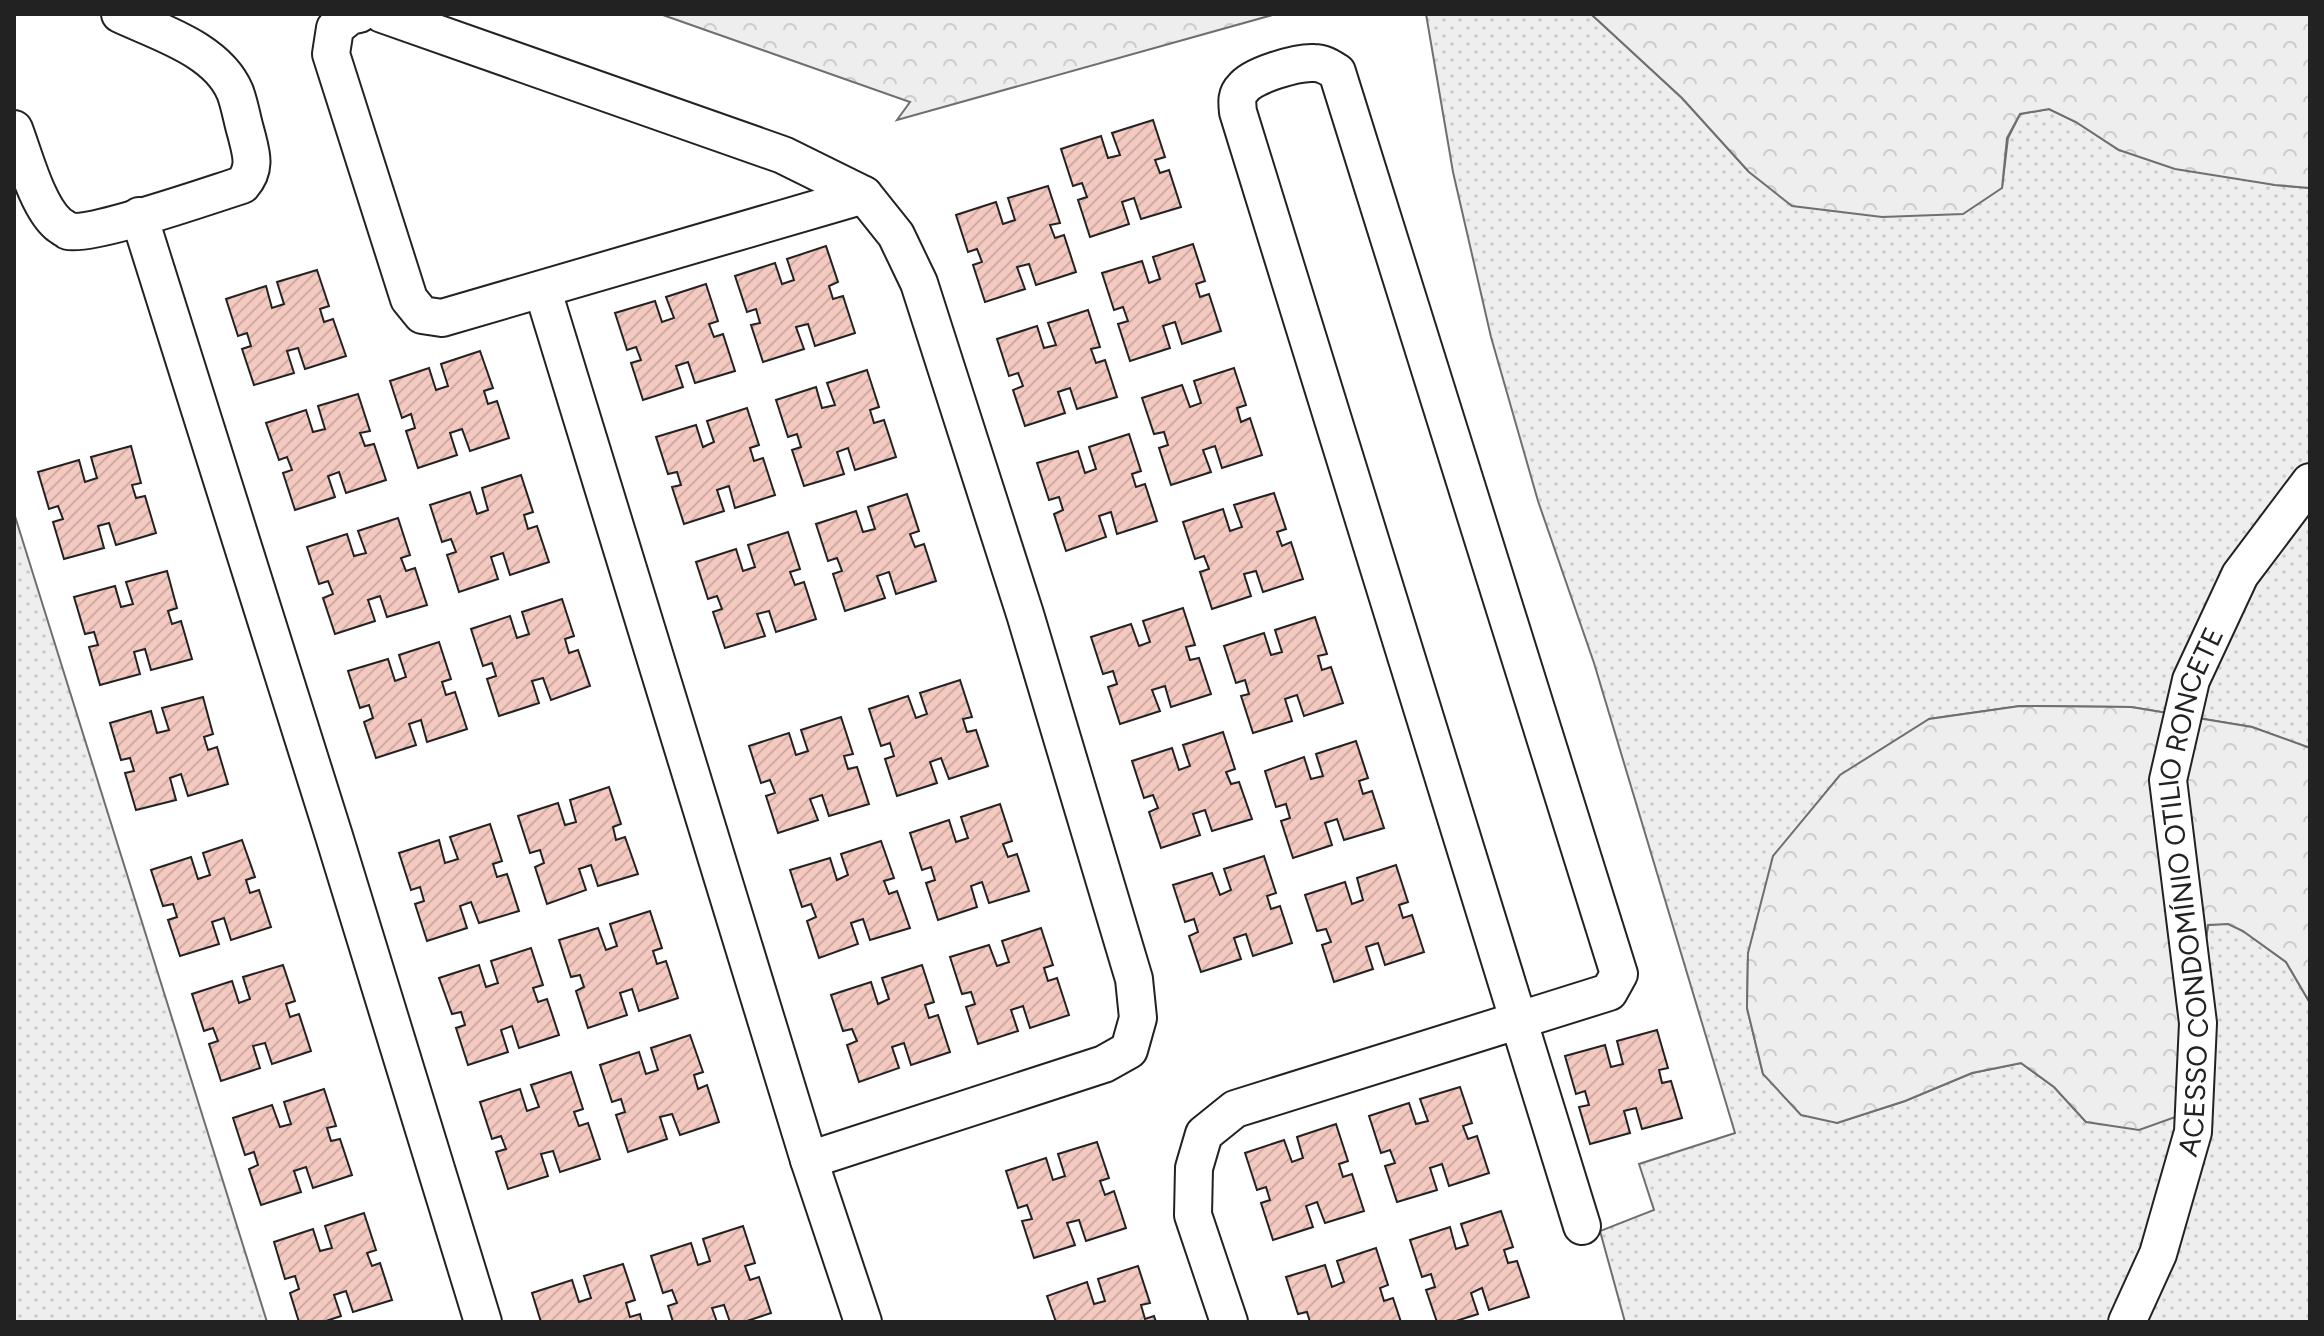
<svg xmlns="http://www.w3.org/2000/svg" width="2324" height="1336" font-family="Figtree,sans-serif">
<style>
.green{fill:url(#green-dots);stroke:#6f6f6f;stroke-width:2}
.forest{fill:url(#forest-crowns);stroke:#6f6f6f;stroke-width:2}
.building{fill:url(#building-hatch);stroke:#222;stroke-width:2}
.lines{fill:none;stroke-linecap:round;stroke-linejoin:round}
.minor-casing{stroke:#222;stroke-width:40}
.minor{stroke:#fff;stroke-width:36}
.labels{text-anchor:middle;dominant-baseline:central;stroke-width:6;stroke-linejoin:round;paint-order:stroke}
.street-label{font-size:28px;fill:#222;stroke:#fff}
</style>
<defs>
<pattern id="green-dots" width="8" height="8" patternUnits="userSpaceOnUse" patternTransform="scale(2)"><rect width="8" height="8" fill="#eee"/><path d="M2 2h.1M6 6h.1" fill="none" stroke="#ccc" stroke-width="1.8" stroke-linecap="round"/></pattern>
<pattern id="forest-crowns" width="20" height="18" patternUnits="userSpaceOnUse" patternTransform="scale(2)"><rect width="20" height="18" fill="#eee"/><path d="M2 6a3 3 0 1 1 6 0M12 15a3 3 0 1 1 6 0" fill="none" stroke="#ccc"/></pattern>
<pattern id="building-hatch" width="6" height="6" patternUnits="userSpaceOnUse" patternTransform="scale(2)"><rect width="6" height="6" fill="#f3c9c0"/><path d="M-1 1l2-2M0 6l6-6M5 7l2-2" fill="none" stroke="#d0aca5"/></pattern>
</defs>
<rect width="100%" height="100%" fill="#fff"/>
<g class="green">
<polygon points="1426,14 1591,14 1682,98 1749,172 2002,188 2008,138 2020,114 2049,109 2076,122 2119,150 2275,185 2310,188 2310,748 2252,727 2131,707 2020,706 1929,719 1748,953 1747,1008 1763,1074 1837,1123 1905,1101 1972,1073 2021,1063 2054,1087 2086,1122 2202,963 2208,925 2228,923 2243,931 2286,962 2310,1003 2310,1322 1625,1322 1600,1231 1654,1210 1639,1164 1735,1133 1594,663 1538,501 1491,337 1453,172"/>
<polygon points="14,513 267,1322 14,1322"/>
</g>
<g class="forest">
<polygon points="660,14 1276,14 897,120 910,102"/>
<polygon points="1591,14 2310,14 2310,188 2275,185 2175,169 2119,150 2076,122 2049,109 2020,114 2007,138 2002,188 1963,214 1882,217 1792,206 1749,172 1682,98"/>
<polygon points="2020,706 2131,707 2252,727 2310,748 2310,1003 2286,962 2243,931 2228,924 2208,925 2181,1115 2139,1130 2086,1122 2054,1087 2021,1063 1972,1073 1905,1101 1837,1123 1801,1115 1763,1074 1747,1008 1748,953 1773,856 1840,775 1929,719"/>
</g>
<g class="building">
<polygon points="1153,120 1165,157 1155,160 1160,173 1169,170 1181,207 1141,219 1134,198 1122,202 1129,224 1090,237 1078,200 1087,197 1082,183 1073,186 1061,149 1101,136 1108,158 1120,155 1112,133"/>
<polygon points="1048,186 1060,223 1050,225 1055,238 1064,235 1076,272 1036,285 1029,264 1017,267 1025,289 985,302 973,265 982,262 977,249 968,252 956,215 996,202 1003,224 1015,220 1008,198"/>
<polygon points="1193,244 1205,281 1196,284 1200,297 1209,294 1221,331 1182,344 1175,322 1163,326 1170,348 1130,361 1118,324 1128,321 1123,307 1114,310 1102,273 1142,261 1149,283 1160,279 1153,257"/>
<polygon points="826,246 838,282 829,286 833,299 843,296 855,333 815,346 808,324 796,327 804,349 763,362 751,325 760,323 756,309 747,312 735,276 775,263 782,284 794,280 787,259"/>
<polygon points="317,270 329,306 320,309 324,322 333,319 346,356 305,369 298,348 287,351 294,373 254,385 242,349 251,346 247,333 238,336 226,299 266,286 272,308 284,304 277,282"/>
<polygon points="706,284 718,321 709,324 714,337 723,334 735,371 695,383 688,362 676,366 683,387 643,400 631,363 641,360 636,347 627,350 615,313 655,301 662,322 674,318 666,297"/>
<polygon points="1088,310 1100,347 1091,349 1096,363 1105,360 1117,397 1077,409 1070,388 1058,392 1065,413 1025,426 1013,390 1023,386 1018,373 1009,376 997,339 1037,326 1044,348 1056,345 1048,323"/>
<polygon points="480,351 493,388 484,391 488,404 497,401 509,438 470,451 462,429 450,433 457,455 418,468 406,431 415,428 411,414 402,418 390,381 429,368 436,390 448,386 441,364"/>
<polygon points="1234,368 1246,405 1237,408 1241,422 1250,418 1262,455 1222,468 1215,446 1203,450 1211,472 1171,485 1159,448 1168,445 1164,432 1154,434 1142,398 1182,385 1190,407 1201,403 1194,381"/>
<polygon points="867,370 879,407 870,410 874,423 884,420 896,457 855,470 848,448 837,452 844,474 804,486 792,450 801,447 797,434 788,437 776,400 816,387 822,408 835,405 827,383"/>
<polygon points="358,394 370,431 360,433 365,446 374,444 386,480 346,493 339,472 328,476 335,497 295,510 283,473 292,470 287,457 279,460 266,423 306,410 313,432 325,429 318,406"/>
<polygon points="747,408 759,445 750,448 754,461 763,458 775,495 735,508 729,486 717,490 724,511 684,524 672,487 681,485 677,472 668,474 656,437 696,425 703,447 714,442 707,421"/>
<polygon points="1129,434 1141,471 1132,474 1136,487 1145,484 1157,521 1117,534 1111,512 1099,516 1106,537 1066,551 1054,514 1063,510 1059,497 1049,500 1037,463 1078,451 1085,473 1096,469 1089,447"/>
<polygon points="131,446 141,483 132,485 136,498 145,496 156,533 116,545 109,523 98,526 104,548 64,559 53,522 63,519 58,506 49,509 38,472 79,460 85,482 97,478 91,457"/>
<polygon points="521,475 533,512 524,515 528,529 537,526 549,562 510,575 503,553 491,557 498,579 459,592 447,555 456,552 451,539 442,542 430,505 470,492 477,514 488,510 482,488"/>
<polygon points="1274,493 1286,529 1277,532 1282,546 1291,542 1303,579 1263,592 1256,571 1244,574 1251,596 1212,609 1200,572 1209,569 1204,556 1195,559 1183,522 1223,509 1230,531 1242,527 1234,505"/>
<polygon points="907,494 919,531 910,534 915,547 924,544 936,581 896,594 889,572 877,576 885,598 845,611 833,574 842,571 837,558 828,561 816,524 856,511 863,532 875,529 868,507"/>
<polygon points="398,518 410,555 401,558 406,571 415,568 427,605 387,617 380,596 368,600 375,621 335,634 323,598 333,594 328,581 319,584 307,547 347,534 354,556 366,553 358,531"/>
<polygon points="788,532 800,569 790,572 795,585 804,582 816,619 776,632 769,611 757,614 765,636 725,648 713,612 722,609 717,596 708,599 696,562 736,549 743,571 755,567 748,545"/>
<polygon points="167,571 177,608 168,611 172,624 181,621 192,659 151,670 145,649 134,652 140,674 100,685 89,647 98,645 94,632 85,634 74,597 115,586 121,607 133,604 126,582"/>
<polygon points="562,599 574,636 565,639 569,653 578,650 590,686 551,700 543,678 532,681 539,703 499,716 487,679 496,676 492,663 483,666 471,629 510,616 517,638 529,634 522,612"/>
<polygon points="1183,608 1195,645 1186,647 1190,660 1199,658 1211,694 1171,707 1165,686 1152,690 1160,711 1120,724 1108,687 1117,684 1113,671 1103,674 1091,637 1131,624 1139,646 1150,642 1143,621"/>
<polygon points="1315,617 1327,654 1318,656 1322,670 1331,667 1343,703 1304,716 1297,695 1285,699 1292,721 1253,733 1241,696 1249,694 1245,680 1236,683 1224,646 1264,633 1271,655 1282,652 1275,630"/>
<polygon points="439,642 451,679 442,682 446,695 455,692 467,729 427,742 421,720 409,724 416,745 376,758 364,722 373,718 369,705 360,708 348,671 388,659 395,681 406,677 399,655"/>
<polygon points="960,680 972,717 963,719 967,732 976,730 988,766 949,779 941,758 930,762 937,783 897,796 885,759 894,756 890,743 881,746 869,709 908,696 916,718 927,714 920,693"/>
<polygon points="203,697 213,734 204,737 208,750 217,747 228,784 188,796 181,774 170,778 176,800 136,810 125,773 134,771 130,758 121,760 110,723 151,711 157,733 169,730 162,708"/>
<polygon points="841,717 853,754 844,756 848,769 857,767 869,804 829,816 822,795 810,799 818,820 778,833 766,796 775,793 770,780 761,783 749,746 789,733 796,755 808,751 801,730"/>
<polygon points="1223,732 1235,769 1226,772 1231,784 1239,782 1252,819 1212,831 1205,810 1193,814 1200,835 1161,848 1149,812 1158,808 1153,795 1144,798 1132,761 1172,748 1179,770 1190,766 1183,745"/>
<polygon points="1356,741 1368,778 1359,781 1363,794 1372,791 1384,828 1344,840 1337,819 1325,823 1332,845 1293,858 1281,821 1290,818 1286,804 1276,807 1265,771 1304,757 1311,779 1323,776 1316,754"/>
<polygon points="609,787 621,824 613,827 616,840 625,837 638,874 598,886 591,865 579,869 586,890 547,904 535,867 544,863 540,850 530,853 518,816 558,803 565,825 576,822 570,800"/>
<polygon points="1000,804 1012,841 1003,844 1008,857 1017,854 1029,891 989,903 982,882 971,886 977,907 938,920 926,883 935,880 931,867 922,870 910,833 949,820 956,842 968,838 961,817"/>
<polygon points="490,824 502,861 493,864 497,877 507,874 519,911 479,923 471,902 460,906 467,928 427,941 415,904 424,901 420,887 411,890 399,853 439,840 445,863 458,859 450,837"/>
<polygon points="242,840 255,877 246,880 250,893 259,890 271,927 231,940 224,918 212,922 219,944 180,956 168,920 177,917 173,904 163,906 151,870 191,857 198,879 210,875 203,853"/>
<polygon points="881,841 894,878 884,881 889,894 897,891 910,928 870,940 863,919 851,923 858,944 819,958 807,921 816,917 811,904 802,907 790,870 830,858 837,880 848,875 841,854"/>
<polygon points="1264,856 1276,893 1267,896 1271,909 1280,906 1292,943 1253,956 1246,934 1234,938 1241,959 1201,972 1189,936 1198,932 1194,919 1185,922 1173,885 1212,873 1220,895 1231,890 1224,869"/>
<polygon points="1396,865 1408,902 1399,905 1403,918 1412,915 1424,952 1385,965 1378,943 1366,947 1373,969 1334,982 1322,945 1331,942 1326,929 1317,931 1305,895 1345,882 1352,904 1363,900 1357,878"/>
<polygon points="650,911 662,948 653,951 657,964 666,961 678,998 639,1011 632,989 620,993 627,1015 588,1028 576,991 584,987 580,975 571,977 559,940 598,928 606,950 617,946 610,924"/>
<polygon points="1041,928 1053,965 1044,968 1048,981 1057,978 1069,1015 1030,1028 1023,1006 1011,1010 1018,1031 978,1044 966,1007 975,1004 971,992 962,994 950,957 989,945 997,966 1009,962 1002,941"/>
<polygon points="531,948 543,985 533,988 538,1002 547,999 559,1035 519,1048 512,1026 501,1030 508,1052 468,1065 456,1028 465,1025 461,1012 452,1014 439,978 479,965 486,987 498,983 491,961"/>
<polygon points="283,965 295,1001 286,1004 290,1017 299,1014 311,1051 272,1064 265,1043 253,1046 260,1068 221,1081 209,1044 218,1041 213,1028 204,1031 192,994 232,981 239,1003 250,999 243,977"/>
<polygon points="922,965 934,1002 925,1005 929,1018 938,1015 950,1052 911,1065 904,1043 892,1047 899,1068 859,1082 847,1045 857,1041 852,1029 843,1031 831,995 871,982 878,1004 889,999 882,978"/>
<polygon points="1657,1030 1668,1068 1659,1070 1662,1083 1671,1081 1682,1118 1642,1129 1636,1108 1624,1111 1630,1133 1590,1144 1579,1107 1589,1105 1585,1091 1576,1094 1565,1056 1605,1045 1611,1067 1623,1064 1617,1041"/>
<polygon points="690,1035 703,1072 694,1075 698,1089 707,1085 719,1122 680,1135 672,1114 660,1117 667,1139 628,1152 616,1115 625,1112 621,1099 612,1102 600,1065 639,1052 646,1074 658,1070 651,1048"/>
<polygon points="571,1072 583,1109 574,1112 579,1126 588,1123 600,1159 560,1172 553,1151 541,1154 548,1176 508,1189 496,1152 506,1149 501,1136 492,1139 480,1102 520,1089 527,1111 539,1107 531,1085"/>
<polygon points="1460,1087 1472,1123 1463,1126 1468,1139 1477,1136 1489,1173 1449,1186 1442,1164 1430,1168 1437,1190 1397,1202 1385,1166 1395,1163 1390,1150 1381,1153 1369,1116 1409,1103 1416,1124 1428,1121 1420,1099"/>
<polygon points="324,1089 336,1126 327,1128 331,1141 340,1139 352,1175 313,1188 306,1167 294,1171 301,1192 261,1205 249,1169 258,1165 254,1152 245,1155 233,1118 272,1105 280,1127 291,1124 284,1102"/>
<polygon points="1336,1124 1348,1161 1339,1164 1343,1177 1352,1174 1364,1211 1325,1223 1317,1202 1306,1206 1313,1227 1273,1240 1261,1203 1270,1200 1266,1187 1257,1190 1245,1153 1284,1140 1292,1162 1303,1158 1297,1137"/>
<polygon points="1097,1142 1109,1178 1100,1181 1105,1195 1114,1191 1126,1228 1086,1241 1079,1220 1067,1223 1075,1245 1034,1258 1022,1221 1032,1219 1027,1205 1018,1208 1006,1171 1046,1158 1053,1180 1065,1176 1058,1154"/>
<polygon points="1501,1211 1513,1247 1504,1250 1508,1263 1517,1261 1529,1297 1489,1310 1482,1288 1471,1293 1478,1314 1453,1322 1437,1322 1426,1290 1435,1287 1431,1274 1422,1277 1410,1240 1450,1227 1456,1249 1468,1245 1461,1224"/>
<polygon points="364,1213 376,1250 367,1253 372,1266 380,1263 392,1300 353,1312 346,1291 334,1295 341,1316 323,1322 299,1322 290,1293 299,1289 295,1276 285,1279 274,1242 313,1229 320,1251 332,1248 325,1226"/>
<polygon points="743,1226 755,1263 745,1266 750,1280 759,1277 771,1313 744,1322 730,1322 724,1305 712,1308 717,1322 673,1322 668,1306 677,1303 672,1290 663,1293 651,1256 691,1243 698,1265 710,1261 703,1239"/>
<polygon points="1376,1248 1388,1285 1380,1288 1384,1301 1393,1298 1401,1322 1310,1322 1307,1312 1298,1314 1286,1277 1325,1265 1332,1287 1344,1282 1337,1261"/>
<polygon points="623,1264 635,1300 626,1303 630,1317 640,1314 642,1322 541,1322 532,1293 572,1280 579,1302 591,1298 584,1276"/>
<polygon points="1138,1266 1150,1303 1141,1305 1145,1319 1154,1316 1156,1322 1056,1322 1047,1296 1087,1282 1094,1304 1105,1301 1098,1279"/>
</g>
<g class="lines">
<g class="minor-casing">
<g id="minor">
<polyline points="359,14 350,16 335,28 331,54 409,299 422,315 442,318 864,195"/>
<polyline points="382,14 783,155 864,195 896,235 919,283 1025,614 1134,979 1138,1018 1129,1050 1104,1064 809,1160"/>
<path d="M14 129C24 155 37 206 58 224 59 225 67 230 68 231 91 237 213 194 242 185 257 168 251 153 246 133 242 120 240 105 235 92 217 49 158 32 120 14"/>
<polyline points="139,216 334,836 483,1322"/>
<polyline points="543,291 809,1160 863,1322"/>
<path d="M1229 1322 1193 1215 1194 1168 1204 1134 1235 1109 1609 992 1619 974 1337 72C1329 67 1323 63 1314 63 1298 62 1252 75 1243 88 1236 95 1237 102 1238 112L1582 1226"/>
<path id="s1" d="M2127 1322 2158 1254 2193 1132 2198 1023 2168 780 2191 680 2240 575 2310 482"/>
</g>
</g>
<use href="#minor" class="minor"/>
</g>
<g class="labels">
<g class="street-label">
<text stroke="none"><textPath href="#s1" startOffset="446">ACESSO CONDOMÍNIO OTILIO RONCETE</textPath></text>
</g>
</g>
<rect width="2324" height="1336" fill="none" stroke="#222222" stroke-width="32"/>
</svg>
